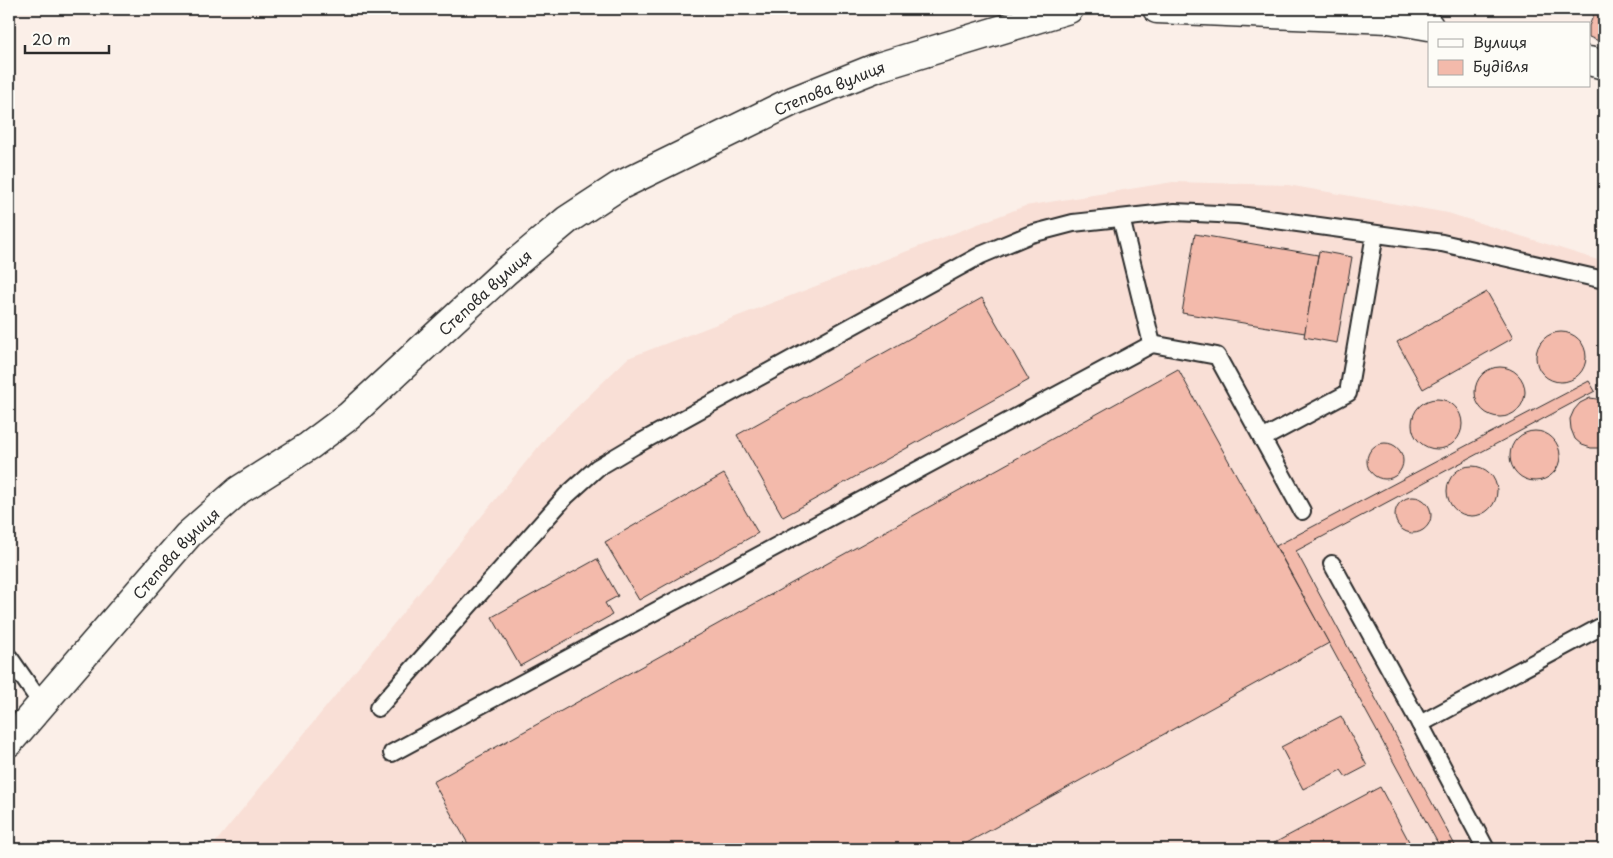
<svg xmlns="http://www.w3.org/2000/svg" width="1613" height="858" font-family="'Playpen Sans',sans-serif">
<style>
.built{fill:#f9dfd6}
.building{fill:#f3baab;stroke:#2b2b2b}
.lines{fill:none;stroke-linecap:round;stroke-linejoin:round}
.lane-casing{stroke:#2b2b2b;stroke-width:20}
.street-casing{stroke:#2b2b2b;stroke-width:31}
.lane{stroke:#fdfcf7;stroke-width:16}
.street{stroke:#fdfcf7;stroke-width:28}
.labels{text-anchor:middle;dominant-baseline:central;stroke-width:5;stroke-linejoin:round;paint-order:stroke}
.street-label{font-size:15px;fill:#2b2b2b;stroke:#fdfcf7}
</style>
<rect width="100%" height="100%" fill="#fbefe8"/>
<filter id="ink" filterUnits="userSpaceOnUse"><feTurbulence type="fractalNoise" baseFrequency=".02" numOctaves="2"/><feDisplacementMap in="SourceGraphic" scale="10" xChannelSelector="R" yChannelSelector="G"/><feConvolveMatrix kernelMatrix="1 2 1 2 8 2 1 2 1" color-interpolation-filters="sRGB"/></filter>
<g filter="url(#ink)">
<polygon class="built" points="1173,182 1288,185 1448,213 1604,262 1604,849 210,849 548,435 628,358 1025,206"/>
<g class="building">
<polygon points="1596,9 1604,9 1604,43 1589,37 1589,26"/>
<polygon points="1195,234 1318,255 1305,333 1182,313"/>
<polygon points="1319,251 1352,257 1337,343 1304,337"/>
<polygon points="1487,292 1513,338 1423,389 1397,342"/>
<polygon points="982,298 1029,380 783,517 737,435"/>
<circle cx="1561" cy="357" r="25"/>
<circle cx="1500" cy="392" r="25"/>
<polygon points="1178,369 1329,643 956,849 471,849 433,782"/>
<polygon points="1589,381 1595,391 1296,551 1457,849 1441,849 1276,546"/>
<polygon points="1590,398 1604,400 1604,447 1601,448 1591,448 1582,445 1575,439 1571,429 1570,419 1574,410 1580,403"/>
<circle cx="1437" cy="424" r="25"/>
<circle cx="1535" cy="456" r="25"/>
<circle cx="1385" cy="461" r="18"/>
<circle cx="1472" cy="491" r="25"/>
<polygon points="724,474 758,533 639,600 605,542"/>
<circle cx="1413" cy="515" r="18"/>
<polygon points="597,559 618,596 605,603 612,615 520,666 492,617"/>
<polygon points="1341,716 1367,766 1346,777 1341,770 1303,789 1281,747"/>
<polygon points="1380,787 1413,849 1263,849"/>
</g>
<g class="lines">
<g class="lane-casing">
<g id="lane">
<polyline points="1121,218 1152,344"/>
<polyline points="1262,439 1348,393 1375,234"/>
<polyline points="1332,564 1420,724 1486,849"/>
<polyline points="9,657 41,703"/>
<polyline points="378,708 566,496 597,468 634,446 981,255 1031,234 1073,223 1175,212 1239,215 1442,243 1604,280"/>
<polyline points="1420,724 1604,625"/>
<polyline points="392,753 1152,344 1217,356 1302,511"/>
</g>
</g>
<g class="street-casing">
<g id="street">
<polyline points="1157,9 1389,19 1429,26"/>
<polyline points="1589,61 1604,65"/>
<path id="s1" d="M9 742 188 535 239 490 309 446 349 416 506 271 567 220 619 186 793 101 878 67 1069 9"/>
</g>
</g>
<use href="#lane" class="lane"/>
<use href="#street" class="street"/>
</g>
</g>
<g class="labels">
<g class="street-label">
<text stroke="none"><textPath href="#s1" startOffset="1062">Степова вулиця</textPath></text>
<text stroke="none"><textPath href="#s1" startOffset="658">Степова вулиця</textPath></text>
<text stroke="none"><textPath href="#s1" startOffset="252">Степова вулиця</textPath></text>
</g>
</g>
<rect width="1613" height="858" fill="none" stroke="#fdfcf7" stroke-width="30"/>
<rect x="15" y="15" width="1583" height="828" fill="none" stroke="#2b2b2b" stroke-width="2" filter="url(#ink)"/>
<rect x="1428" y="22" width="162" height="65" fill="#fdfcf7" stroke="#a9a8a5"/>
<rect x="1438" y="39" width="25" height="8" fill="#fdfcf7" stroke="#a9a8a5"/>
<text x="1473" y="48" font-size="15" fill="#2b2b2b">Вулиця</text>
<rect x="1438" y="60" width="25" height="15" fill="#f3baab" stroke="#a9a8a5"/>
<text x="1473" y="72" font-size="15" fill="#2b2b2b">Будівля</text>
<path d="M25 45v8h84v-8" fill="none" stroke="#2b2b2b" stroke-width="2.5"/>
<text x="32" y="45" font-size="15" fill="#2b2b2b" stroke="#fdfcf7" stroke-width="4" paint-order="stroke">20 m</text>
</svg>
